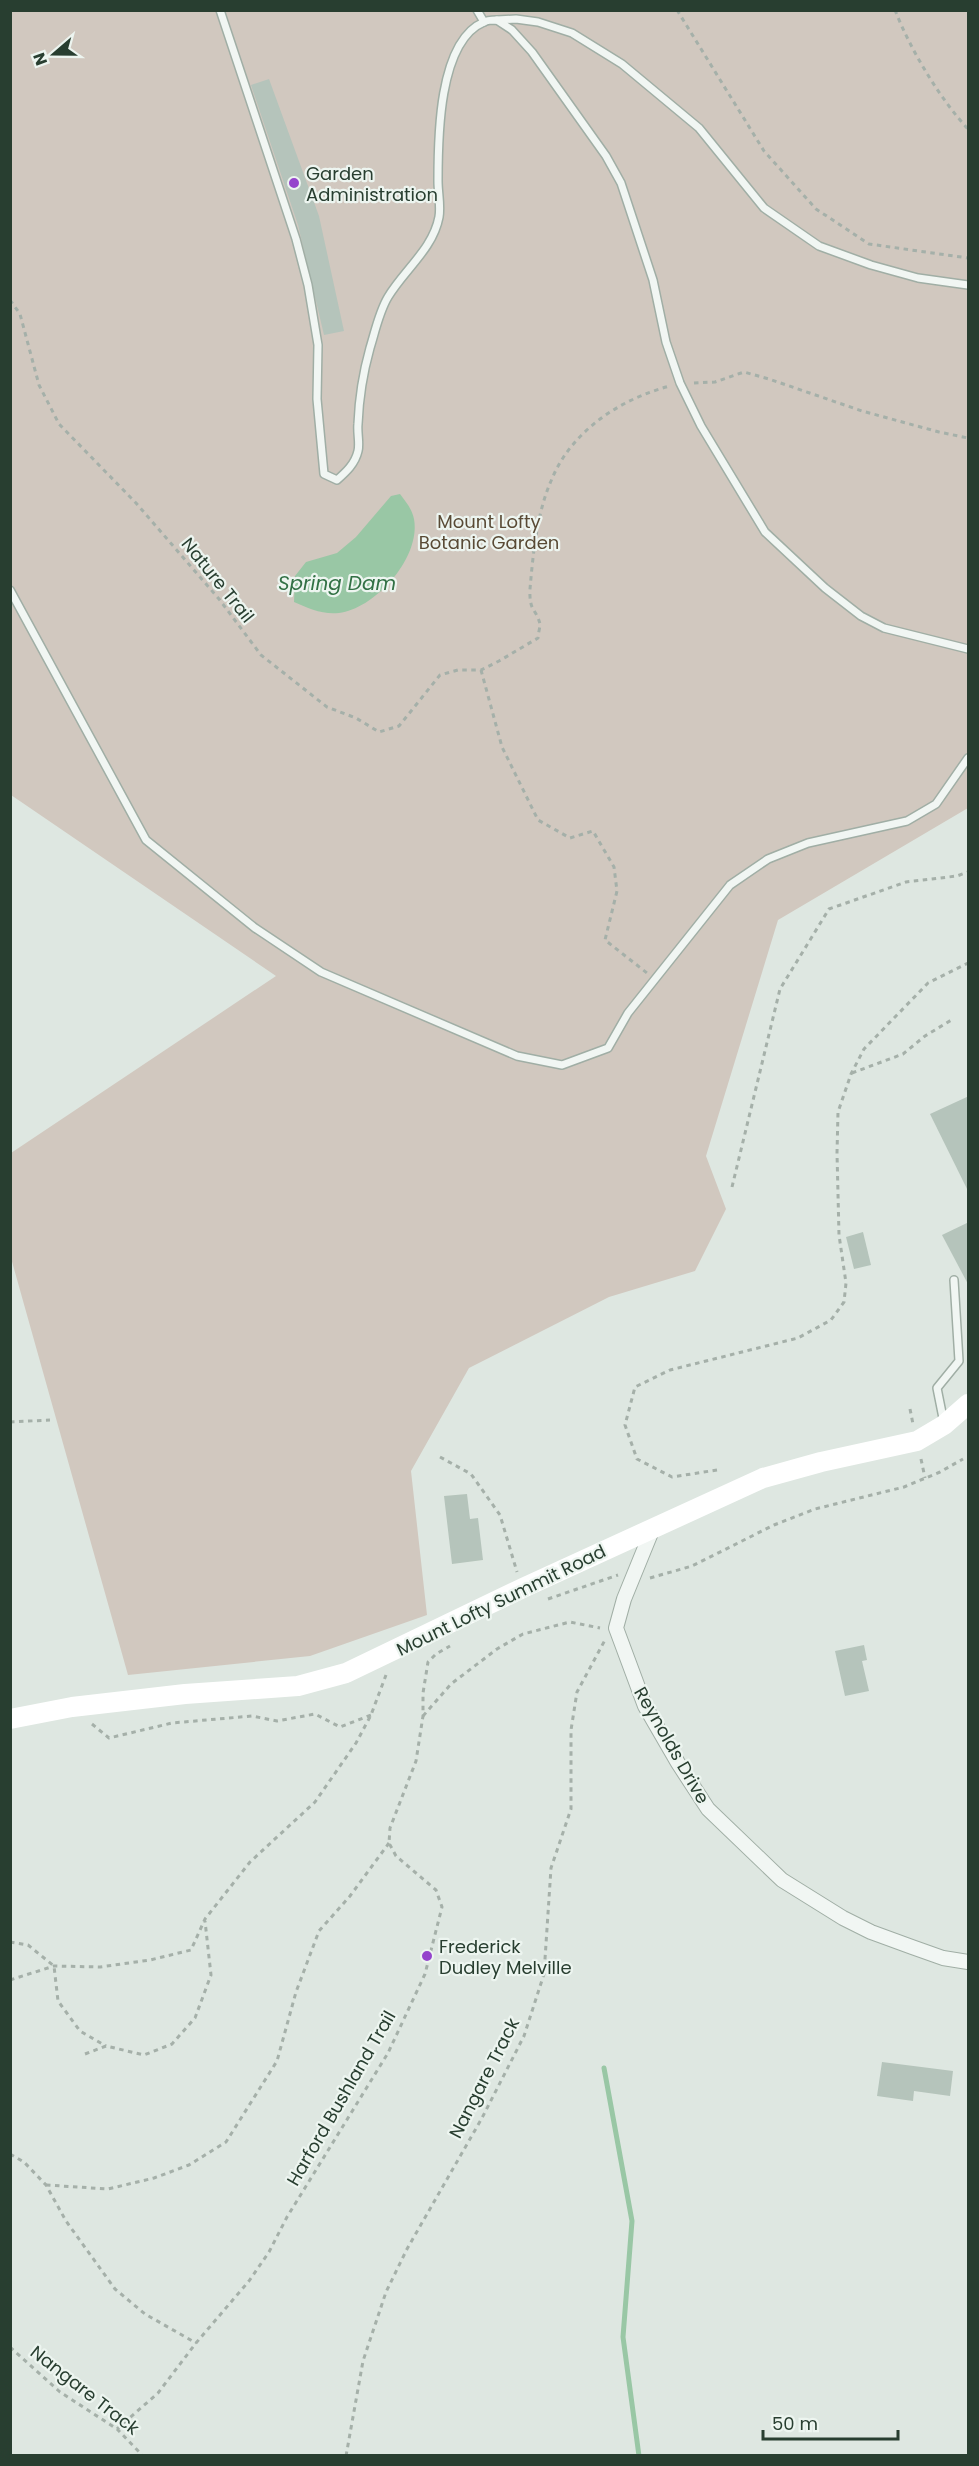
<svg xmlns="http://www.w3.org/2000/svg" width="979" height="2466" font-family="Poppins,sans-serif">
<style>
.green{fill:#d1c8bf}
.water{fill:#99c7a5}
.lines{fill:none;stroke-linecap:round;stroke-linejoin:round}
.stream{stroke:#99c7a5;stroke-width:5}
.building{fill:#b5c4bb}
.lane-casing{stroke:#a0aea5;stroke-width:10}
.street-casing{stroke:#a0aea5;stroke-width:16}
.path{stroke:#a5b0a9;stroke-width:3;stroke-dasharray:4.5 4.5;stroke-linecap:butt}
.lane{stroke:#f1f6f3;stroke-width:7}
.street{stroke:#f1f6f3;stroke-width:14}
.secondary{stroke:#fff;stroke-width:20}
.poi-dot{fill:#9544cc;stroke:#edf5f0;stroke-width:2}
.labels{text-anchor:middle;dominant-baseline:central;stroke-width:4.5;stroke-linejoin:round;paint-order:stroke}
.poi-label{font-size:18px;fill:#283e30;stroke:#edf5f0;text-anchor:start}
.park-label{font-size:18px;fill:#594a35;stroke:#edf5f0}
.street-label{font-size:18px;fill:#283e30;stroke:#edf5f0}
.water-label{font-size:20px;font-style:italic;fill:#327145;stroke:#edf5f0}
</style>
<rect width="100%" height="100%" fill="#dee7e1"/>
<polygon class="green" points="10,11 968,11 968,808 778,920 706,1156 726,1209 695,1271 609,1297 469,1368 411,1471 427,1615 310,1656 128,1675 11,1258 11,1153 276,976 11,795"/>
<path class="water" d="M400 494C406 502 412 509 414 519 421 557 376 608 339 613 323 615 308 608 294 602L295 576 306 562 337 553 356 537 391 496Z"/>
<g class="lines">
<polyline class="stream" points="604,2068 632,2221 623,2337 639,2456"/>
</g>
<g class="building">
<polygon points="269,79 319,216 344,331 324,335 298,225 251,85"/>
<polygon points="969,1096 969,1193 930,1114"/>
<polygon points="969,1222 969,1286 942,1235"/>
<polygon points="863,1232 871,1265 854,1269 846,1237"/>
<polygon points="467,1494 470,1519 478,1518 483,1560 452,1564 444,1496"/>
<polygon points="864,1645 867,1660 862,1661 869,1691 845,1696 835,1651"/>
<polygon points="882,2062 953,2071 950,2096 914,2091 913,2101 877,2096"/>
</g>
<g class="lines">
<g class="lane-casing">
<g id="lane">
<path d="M220 10 296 239 308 285 318 345 317 399 324 474 337 480C346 472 355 464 358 451 360 443 357 433 358 424 359 398 363 373 370 348 375 332 379 312 388 297 404 270 433 249 439 217 441 206 438 193 438 181 438 140 438 41 484 22 487 20 493 20 497 20L512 30 532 52 606 156 621 183 653 280 666 342 680 383 701 426 765 532 825 588 861 616 884 628 968 649"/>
<polyline points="477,10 484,22"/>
<polyline points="497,20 516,19 538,22 572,33 622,64 699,128 764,208 819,246 871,265 918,278 968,285"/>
<polyline points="10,590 146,840 255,928 321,972 517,1056 562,1065 608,1048 628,1013 730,885 768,859 808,843 907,821 936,804 968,758"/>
<polyline points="944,1423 937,1388 959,1361 954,1280"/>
</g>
</g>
<g class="street-casing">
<polyline id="street" points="653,1528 624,1599 616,1628 645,1706 678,1763 708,1809 782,1880 843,1918 871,1932 912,1947 943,1958 968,1962"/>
</g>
<g class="path">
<polyline points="677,10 764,151 816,209 869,244 968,258"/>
<path d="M895 10C910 49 940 99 968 129"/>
<path d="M10 300 20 314 39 385 59 424 136 503 219 599 261 655 327 707 356 718 379 732 399 726 440 675 458 670H481L499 661 538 638C538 634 540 628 540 624 536 608 529 612 530 589 533 554 537 513 551 481 571 431 620 399 670 386"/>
<polyline points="694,383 715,382 744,372 769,379 862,411 939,432 968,438"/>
<polyline points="481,670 502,747 538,820 570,838 593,831 614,867 617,891 605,940 647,973"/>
<polyline points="852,1073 903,1054 925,1036 953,1019"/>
<polyline points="732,1187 780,989 829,909 906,882 957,876 968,872"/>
<polyline points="910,1409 913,1424"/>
<polyline points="10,1422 50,1420"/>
<polyline points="440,1457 471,1474 500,1515 517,1572"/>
<polyline points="921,1459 925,1478"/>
<polyline points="717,1470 672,1477 637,1459 625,1425 635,1387 670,1370 798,1338 831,1320 844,1302 846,1283 839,1235 837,1153 838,1112 851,1074 864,1049 928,983 968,963"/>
<polyline points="650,1578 692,1566 774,1525 815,1509 904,1487 940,1472 963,1459"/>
<polyline points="548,1599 618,1575"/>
<polyline points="423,1716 451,1684 497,1649 523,1634 570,1622 600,1628"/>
<polyline points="92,1724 109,1738 172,1723 252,1716 277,1721 315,1714 340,1727 371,1715"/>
<polyline points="10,1942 28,1945 54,1966 58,2001 80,2031 106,2046"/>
<polyline points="10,1980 54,1966 100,1967 150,1960 191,1950 205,1919 250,1862 315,1802 356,1743 371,1715 386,1675"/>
<polyline points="85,2054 106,2046 144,2055 172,2044 195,2018 211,1975 205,1921"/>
<polyline points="10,2154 24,2162 46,2185 66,2221 115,2289 145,2314 196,2343"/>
<polyline points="46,2185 108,2189 154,2178 189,2165 226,2142 277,2061 296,1992 319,1931 350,1896 389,1843"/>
<polyline points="10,2347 60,2392 117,2429 143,2456"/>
<polyline points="117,2429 158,2393 196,2343 249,2281 269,2252 287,2217 388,2053 425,1974 442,1907 436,1890 396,1856 389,1843 390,1828 416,1761 423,1716 423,1693 428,1662 436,1654 450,1646"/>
<polyline points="346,2456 363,2361 386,2292 407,2249 482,2118 524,2036 544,1974 551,1868 571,1809 571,1730 577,1692 605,1640"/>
</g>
<use href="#lane" class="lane"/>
<use href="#street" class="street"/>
<polyline class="secondary" points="10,1719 72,1707 185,1694 298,1686 346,1673 525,1587 763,1478 821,1462 917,1441 944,1425 968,1404"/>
</g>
<g class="poi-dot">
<circle cx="294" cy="183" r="6"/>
<circle cx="427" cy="1956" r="6"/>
</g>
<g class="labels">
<g class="poi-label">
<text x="306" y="173">Garden<tspan x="306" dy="21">Administration</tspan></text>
<text x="439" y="1946">Frederick<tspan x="439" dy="21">Dudley Melville</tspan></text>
</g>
<g class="park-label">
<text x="489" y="521">Mount Lofty<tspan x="489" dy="21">Botanic Garden</tspan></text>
</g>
<g class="street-label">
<text transform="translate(218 580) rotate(51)">Nature Trail</text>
<text transform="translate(501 1600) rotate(-26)">Mount Lofty Summit Road</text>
<text transform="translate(672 1745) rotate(60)">Reynolds Drive</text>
<text transform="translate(484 2078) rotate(-63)">Nangare Track</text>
<text transform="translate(341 2098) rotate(-60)">Harford Bushland Trail</text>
<text transform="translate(85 2390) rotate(38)">Nangare Track</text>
</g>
<g class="water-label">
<text x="337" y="583">Spring Dam</text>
</g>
</g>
<rect width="979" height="2466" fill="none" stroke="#283e30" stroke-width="24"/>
<g transform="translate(54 54) rotate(250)" stroke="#edf5f0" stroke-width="4.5" paint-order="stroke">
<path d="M0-4.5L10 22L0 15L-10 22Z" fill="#283e30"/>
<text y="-9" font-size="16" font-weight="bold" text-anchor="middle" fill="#283e30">N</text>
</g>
<path d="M763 2430v9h135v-9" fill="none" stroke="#283e30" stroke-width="3"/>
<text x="772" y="2430" font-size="18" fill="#283e30" stroke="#edf5f0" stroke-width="4.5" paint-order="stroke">50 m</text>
</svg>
